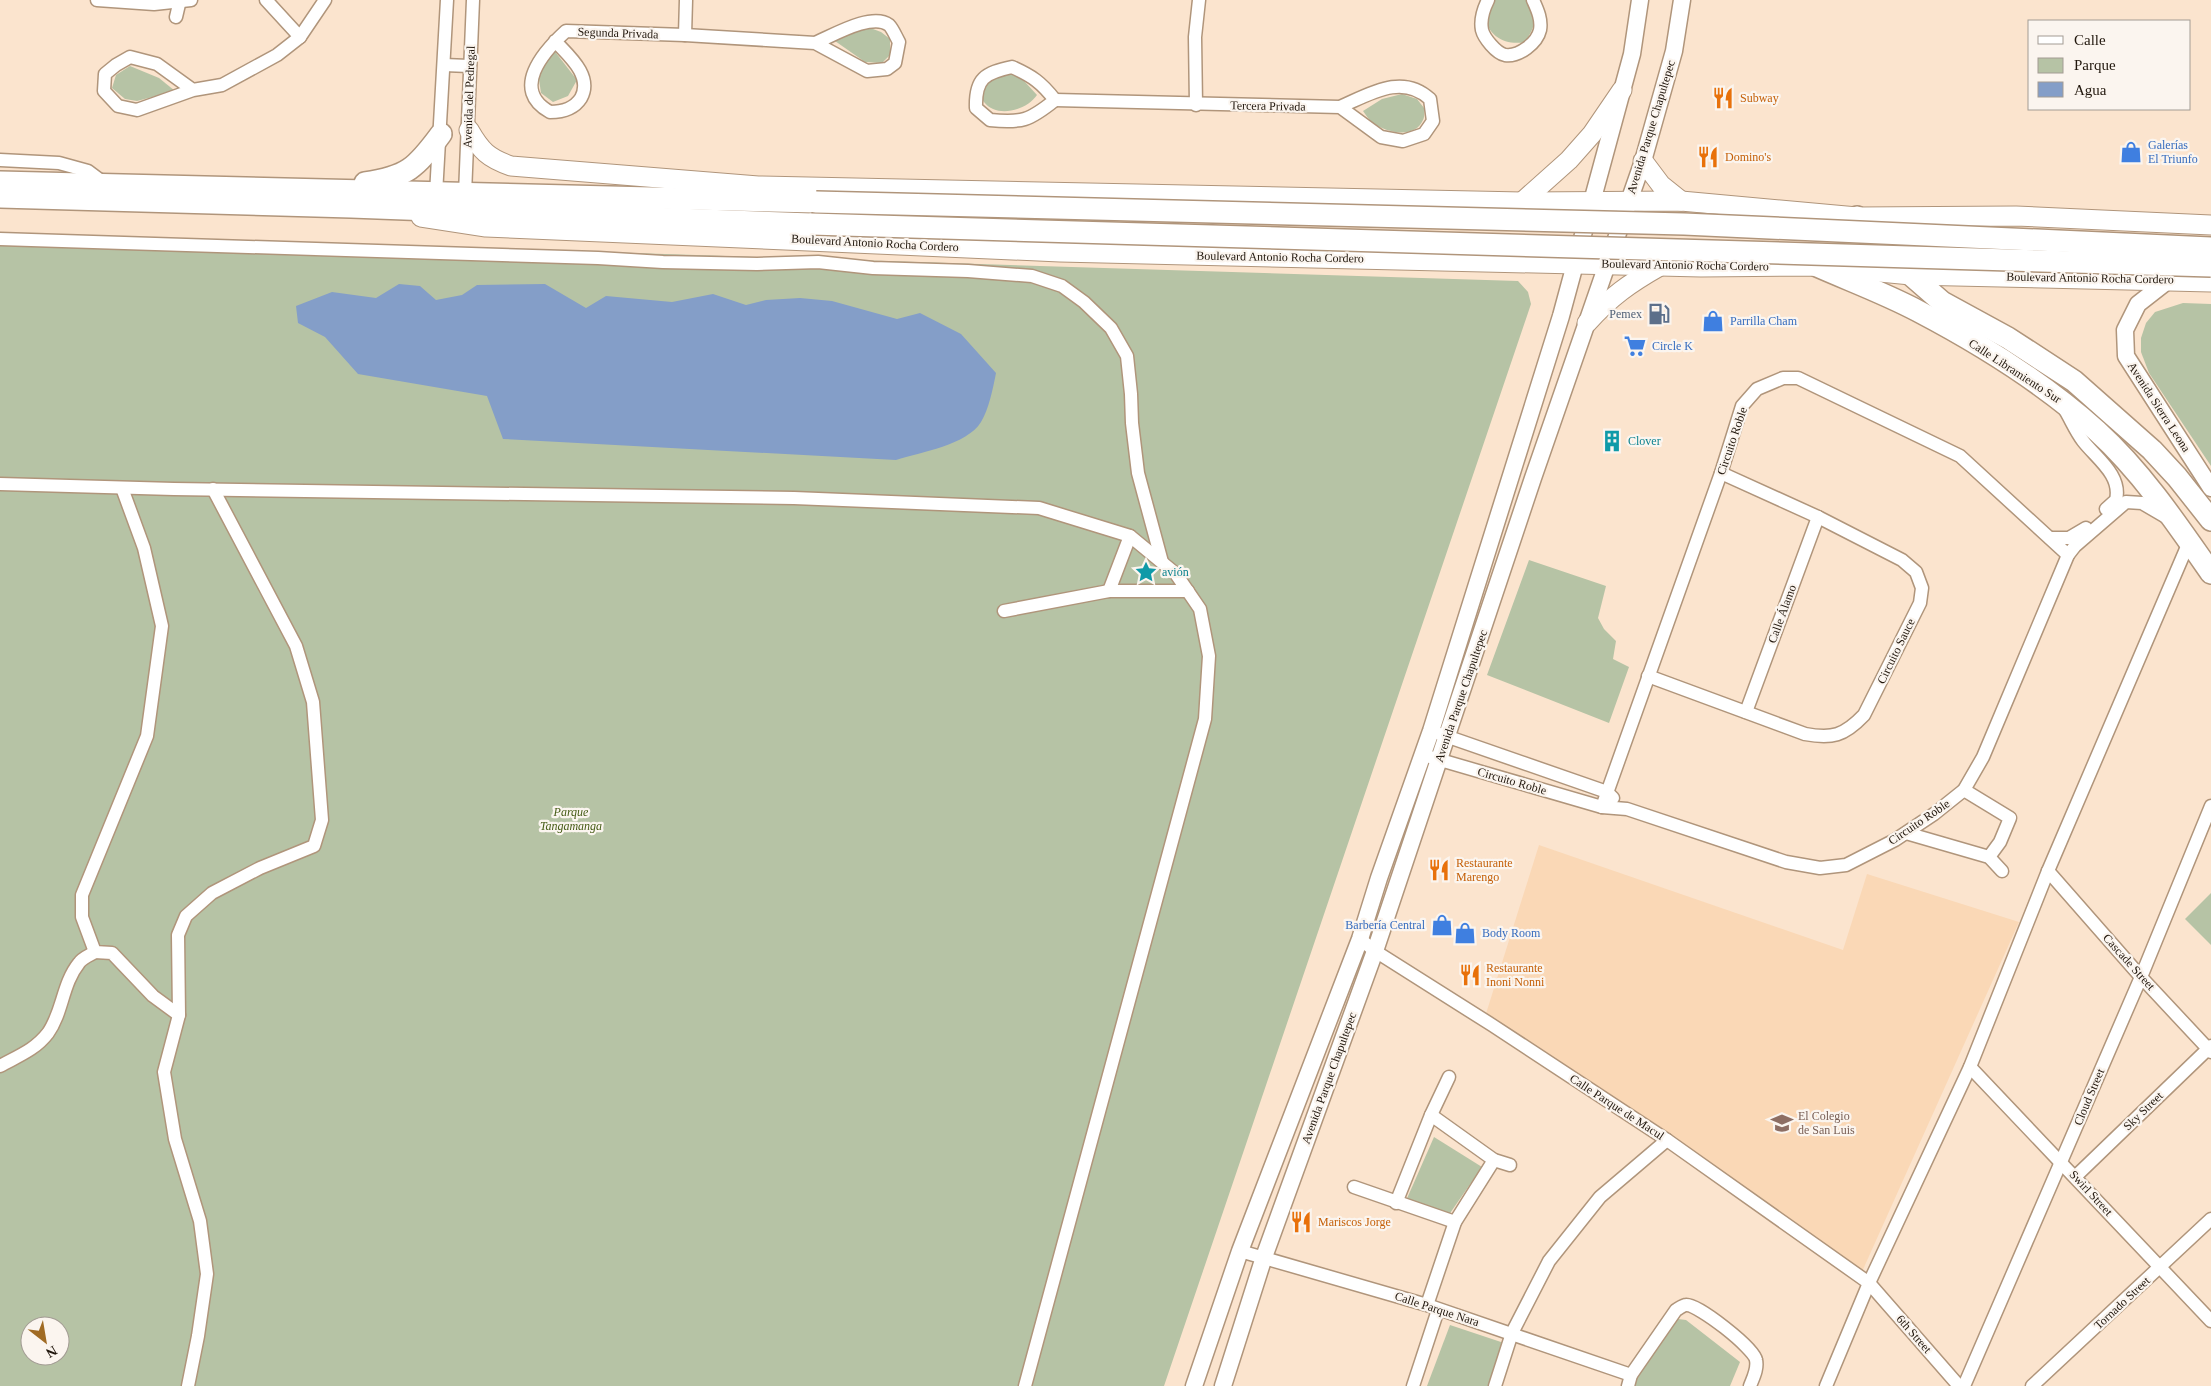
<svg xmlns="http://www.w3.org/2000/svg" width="2211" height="1386" font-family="Georgia,serif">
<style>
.built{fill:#fad8b6}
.green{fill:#b6c3a5;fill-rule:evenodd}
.water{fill:#849ec8}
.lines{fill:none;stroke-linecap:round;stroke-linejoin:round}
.street-casing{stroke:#b0957b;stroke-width:15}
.secondary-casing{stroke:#b0957b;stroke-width:19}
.primary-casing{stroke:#b0957b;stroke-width:21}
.highway-casing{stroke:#b0957b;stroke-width:24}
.street{stroke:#fff;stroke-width:12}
.secondary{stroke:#fff;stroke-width:16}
.primary{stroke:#fff;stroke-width:19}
.highway{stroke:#fff;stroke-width:21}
.highway-bridge-casing{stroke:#b0957b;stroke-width:24;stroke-linecap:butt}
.highway-bridge{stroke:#fff;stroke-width:21}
.labels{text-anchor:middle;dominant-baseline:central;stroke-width:4.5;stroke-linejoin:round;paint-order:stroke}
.street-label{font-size:12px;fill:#20160c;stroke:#fbf5ef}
.food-label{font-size:12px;fill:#c56008;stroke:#fbf5ef;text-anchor:start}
.shop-label{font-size:12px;fill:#366cbe;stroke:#fbf5ef;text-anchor:start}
.service-label{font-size:12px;fill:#4e5e75;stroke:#fbf5ef;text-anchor:end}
.culture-label{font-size:12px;fill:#0d838f;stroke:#fbf5ef;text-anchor:start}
.park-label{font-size:12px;font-style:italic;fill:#465c16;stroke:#fbf5ef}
.education-label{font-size:12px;fill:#785e54;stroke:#fbf5ef;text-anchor:start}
</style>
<rect width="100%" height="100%" fill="#fbe4ce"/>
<polygon class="built" points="1539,845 1843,950 1867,874 2019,922 1861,1274 1484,1020"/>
<g class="green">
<path d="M1492 0H1530C1537 19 1536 25 1525 42 1507 46 1485 36 1486 14 1486 10 1490 4 1492 0Z"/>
<polygon points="865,26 881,32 890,39 890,55 882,63 865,62 835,41"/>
<polygon points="553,49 577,80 568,96 553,102 541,93 538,73"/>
<polygon points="130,66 159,78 175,91 137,101 125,99 112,88 116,75"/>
<path d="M1012 72 1025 82 1037 95C1027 110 997 119 984 102 982 100 981 95 980 91L985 81Z"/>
<path d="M1402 94 1417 99 1424 108C1424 111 1425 117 1423 120 1415 139 1387 133 1373 123 1369 120 1366 115 1363 111L1382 99Z"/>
<path d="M0 233 1518 281 1528 292 1531 304 1164 1386H0ZM30 1326H60V1356H30Z"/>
<polygon points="2183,303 2211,304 2211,466 2149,373 2141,352 2141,338 2146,323 2155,312"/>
<polygon points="1529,560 1606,586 1598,618 1604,629 1616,641 1613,659 1629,667 1609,723 1487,675"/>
<polygon points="2211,893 2211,945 2185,919"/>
<polygon points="1434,1137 1482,1167 1446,1219 1405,1203"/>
<polygon points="1678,1319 1686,1320 1740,1362 1730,1386 1630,1386 1631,1381"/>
<polygon points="1450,1325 1504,1343 1490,1386 1427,1386"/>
</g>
<path class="water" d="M399 284 420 286 436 300 462 295 477 285 545 284 586 308 606 296 672 302 713 294 746 305 766 300 800 298 832 301 897 319 920 313 961 334 996 373C993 388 989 409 981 422 967 445 921 452 896 460L503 439 487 396 358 374 325 337 298 323 296 306 332 292 376 298Z"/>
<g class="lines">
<g class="street-casing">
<g id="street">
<polyline points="97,0 154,4 191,0"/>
<polyline points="266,0 300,37"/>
<path d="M1488 0C1484 8 1480 20 1482 30 1484 38 1496 53 1505 55 1519 57 1537 43 1540 30 1542 19 1537 9 1533 0"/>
<polyline points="176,17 180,0"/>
<polyline points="685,35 686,0"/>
<path d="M555 41C569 56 593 76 581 98 574 109 563 112 550 112 510 90 543 52 566 31L685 35 815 43 867 71 887 69 895 63 899 42C896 37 893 29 889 25 872 12 832 36 815 43"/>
<polyline points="444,65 469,66"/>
<path d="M1012 67C1032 76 1041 82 1055 100 1029 121 1022 123 990 120L976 108C975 78 985 73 1012 67Z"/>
<polyline points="193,90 157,64 130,57 116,65 105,74 104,91 118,106 137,110 193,90 222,85 277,55 300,37 325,0"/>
<path d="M1055 100 1340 107C1370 94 1402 73 1430 99L1433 121 1424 134 1403 141 1381 137 1340 107"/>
<polyline points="1196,105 1195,37 1199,0"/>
<polyline points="0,160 59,163 88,171 104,183"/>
<polyline points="436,194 447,0"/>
<polyline points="465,194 473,0"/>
<polyline points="0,239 598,258 663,262 757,264 818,262 873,268 968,271 1032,276 1062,286 1084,302 1111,328 1127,356 1131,394 1132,423 1138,473 1162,562"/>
<path d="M2065 410C2071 420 2076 432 2083 441 2096 458 2122 475 2116 500L2106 509"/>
<polyline points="0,484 174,489 794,498 1039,508 1130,536 1176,574 1200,609 1209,656 1205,719 1025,1386"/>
<polyline points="122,488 144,548 162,626 147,736 82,895 82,917 95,952 112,953 153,996 179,1015"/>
<polyline points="2050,538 2069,538 2086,528"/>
<polyline points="1109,591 1130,536"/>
<polyline points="1004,611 1109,591 1188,591"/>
<path d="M1648 676 1805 734C1832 739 1844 736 1864 715L1920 603 1922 588 1916 572 1902 560 1818 517 1721 473"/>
<polyline points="1746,712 1818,517"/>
<polyline points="1440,734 1607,792 1613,798"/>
<polyline points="1430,757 1602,807 1627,809 1786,862 1820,868 1846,865 1895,840 1934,814 1964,790 1983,757 2068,555 2075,546 2126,502 2142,503 2166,517"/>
<polyline points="1964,790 2010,818 2000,842 1989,857"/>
<polyline points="1602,807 1721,473 1742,406 1757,389 1783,378 1798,378 1960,456 2068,555"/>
<polyline points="1906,833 1989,857 2002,871"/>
<polyline points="2048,871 2141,977 2211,1052"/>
<polyline points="1360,939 1375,951 1492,1025 1667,1140 1869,1283 1959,1386"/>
<path d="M0 1066C18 1056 35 1050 48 1033 63 1012 62 984 79 963 82 958 90 955 95 952"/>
<polyline points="1970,1067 2211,1321"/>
<polyline points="1431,1115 1494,1160 1510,1165"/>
<polyline points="2076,1176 2211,1046"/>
<polyline points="1354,1187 1455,1222"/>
<polyline points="1396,1203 1431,1115 1449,1077"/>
<polyline points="1240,1251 1427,1305 1631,1375"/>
<polyline points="1427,1305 1455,1222 1494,1160"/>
<polyline points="188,1386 198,1336 207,1274 200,1221 175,1139 164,1072 179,1015 178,935 186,916 212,893 260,868 314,846 322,820 313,702 296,646 213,489"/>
<polyline points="1413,1386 1438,1310"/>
<polyline points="1495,1386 1512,1333 1549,1261 1600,1197 1667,1140"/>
<path d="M1628 1386 1631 1375 1676 1310C1678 1309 1683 1305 1686 1305 1698 1304 1754 1348 1756 1360 1758 1369 1753 1378 1750 1386"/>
<polyline points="1826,1386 1869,1283 1970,1067 2048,871 2189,542"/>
<polyline points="1964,1386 2141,977 2211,806"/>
<polyline points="2032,1386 2211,1219"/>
</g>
</g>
<g class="secondary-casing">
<g id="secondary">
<polyline points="2170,279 2138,304 2125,330 2126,356 2211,488"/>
<polyline points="1194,1386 1240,1251 1360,939 1379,878 1431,731 1561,316 1632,54 1640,0"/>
<polyline points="1223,1386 1264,1257 1375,951 1533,478 1643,161 1674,51 1682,0"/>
</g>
</g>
<g class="primary-casing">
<g id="primary">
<path d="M469 130C481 151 488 158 511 166L758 186 1522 202 1681 201 1857 217 2016 216 2211 225"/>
<polyline points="1643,161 1661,185 1681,201"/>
<polyline points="1522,202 1569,160 1592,134 1622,90"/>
<polyline points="421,217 486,227 1060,252 1701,267 1817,266 1911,275 2211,282"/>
<path d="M1587 323C1610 297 1630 283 1660 266"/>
</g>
</g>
<g class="highway-casing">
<g id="highway">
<polyline points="0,182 816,202"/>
<path d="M365 183C407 177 416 168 441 134"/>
<polyline points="0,197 351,207 811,224"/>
<polyline points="1857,217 1911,275 1942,302 2008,338 2074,381 2152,450 2177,477 2211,520"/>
<path d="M1817 266C1851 281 1886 294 1918 311 1981 344 2044 383 2097 431 2141 471 2177 524 2211 573"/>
</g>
</g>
<use href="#street" class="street"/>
<use href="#secondary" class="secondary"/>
<use href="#primary" class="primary"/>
<use href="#highway" class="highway"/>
<g class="highway-bridge-casing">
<g id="highway-bridge">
<polyline points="816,202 1684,224 2211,248"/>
<polyline points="811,224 2211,266"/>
</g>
</g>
<use href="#highway-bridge" class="highway-bridge"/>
</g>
<defs>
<g id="restaurant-bare" transform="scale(1.725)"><path d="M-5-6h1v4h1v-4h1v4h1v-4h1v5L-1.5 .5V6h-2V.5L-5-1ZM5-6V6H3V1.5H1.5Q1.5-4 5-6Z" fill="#e8710a" stroke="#fbf5ef" stroke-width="2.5" paint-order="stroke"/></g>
<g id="shop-bare" transform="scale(1.725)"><path d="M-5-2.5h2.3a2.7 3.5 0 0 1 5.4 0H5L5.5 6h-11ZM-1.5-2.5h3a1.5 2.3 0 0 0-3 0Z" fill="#3f7fe0" stroke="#fbf5ef" stroke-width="2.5" paint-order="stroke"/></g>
<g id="fuel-bare" transform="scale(1.725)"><path d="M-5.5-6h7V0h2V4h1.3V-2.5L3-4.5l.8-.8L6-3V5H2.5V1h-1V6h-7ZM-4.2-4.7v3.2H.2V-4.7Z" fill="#5c6f8a" stroke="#fbf5ef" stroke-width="2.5" paint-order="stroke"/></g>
<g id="supermarket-bare" transform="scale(1.725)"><path d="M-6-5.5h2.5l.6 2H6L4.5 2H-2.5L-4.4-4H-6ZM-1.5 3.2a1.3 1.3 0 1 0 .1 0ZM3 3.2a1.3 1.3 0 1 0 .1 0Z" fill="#3f7fe0" stroke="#fbf5ef" stroke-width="2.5" paint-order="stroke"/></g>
<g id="building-bare" transform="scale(1.725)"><path d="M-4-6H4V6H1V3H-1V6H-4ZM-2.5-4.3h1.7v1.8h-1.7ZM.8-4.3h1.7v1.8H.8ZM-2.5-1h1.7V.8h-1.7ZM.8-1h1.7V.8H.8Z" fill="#0f9aa8" stroke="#fbf5ef" stroke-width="2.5" paint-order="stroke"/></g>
<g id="sight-bare" transform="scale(1.725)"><path d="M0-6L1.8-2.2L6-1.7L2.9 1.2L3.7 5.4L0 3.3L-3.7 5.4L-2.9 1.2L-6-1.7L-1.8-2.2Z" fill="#0f9aa8" stroke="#fbf5ef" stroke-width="2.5" paint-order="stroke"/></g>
<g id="university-bare" transform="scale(1.725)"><path d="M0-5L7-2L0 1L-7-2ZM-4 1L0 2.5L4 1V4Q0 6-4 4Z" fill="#8d6e63" stroke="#fbf5ef" stroke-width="2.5" paint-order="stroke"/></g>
</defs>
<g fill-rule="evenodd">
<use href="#restaurant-bare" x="1723" y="98"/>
<use href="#shop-bare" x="2131" y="152"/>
<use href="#restaurant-bare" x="1708" y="157"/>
<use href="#fuel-bare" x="1659" y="314"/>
<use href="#shop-bare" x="1713" y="321"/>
<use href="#supermarket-bare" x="1635" y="346"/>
<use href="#building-bare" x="1612" y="441"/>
<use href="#sight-bare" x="1146" y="572"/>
<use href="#restaurant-bare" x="1439" y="870"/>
<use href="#shop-bare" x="1442" y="925"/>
<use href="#shop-bare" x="1465" y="933"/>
<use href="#restaurant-bare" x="1470" y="975"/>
<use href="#university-bare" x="1782" y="1123"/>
<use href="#restaurant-bare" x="1301" y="1222"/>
</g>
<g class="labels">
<g class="street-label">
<text transform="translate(618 33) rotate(2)">Segunda Privada</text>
<text transform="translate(469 97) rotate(-88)">Avenida del Pedregal</text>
<text transform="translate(1268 106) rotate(1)">Tercera Privada</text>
<text transform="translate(1651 127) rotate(-73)">Avenida Parque Chapultepec</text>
<text transform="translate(875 243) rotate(3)">Boulevard Antonio Rocha Cordero</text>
<text transform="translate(1280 257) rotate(1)">Boulevard Antonio Rocha Cordero</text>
<text transform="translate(1685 265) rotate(1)">Boulevard Antonio Rocha Cordero</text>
<text transform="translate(2090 278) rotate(1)">Boulevard Antonio Rocha Cordero</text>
<text transform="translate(2015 371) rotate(33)">Calle Libramiento Sur</text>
<text transform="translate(2159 407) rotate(57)">Avenida Sierra Leona</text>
<text transform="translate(1732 441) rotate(-71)">Circuito Roble</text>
<text transform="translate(1782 614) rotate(-70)">Calle Álamo</text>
<text transform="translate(1896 651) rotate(-64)">Circuito Sauce</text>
<text transform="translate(1461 696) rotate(-71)">Avenida Parque Chapultepec</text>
<text transform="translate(1512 781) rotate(16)">Circuito Roble</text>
<text transform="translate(1919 822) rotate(-34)">Circuito Roble</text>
<text transform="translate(2129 962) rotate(48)">Cascade Street</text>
<text transform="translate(1329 1078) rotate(-70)">Avenida Parque Chapultepec</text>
<text transform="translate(2089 1097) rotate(-67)">Cloud Street</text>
<text transform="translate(1617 1107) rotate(33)">Calle Parque de Macul</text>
<text transform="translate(2143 1111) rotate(-44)">Sky Street</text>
<text transform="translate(2091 1193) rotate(47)">Swirl Street</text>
<text transform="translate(2122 1303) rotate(-43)">Tornado Street</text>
<text transform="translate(1437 1309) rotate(18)">Calle Parque Nara</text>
<text transform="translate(1914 1334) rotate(49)">6th Street</text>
</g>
<g class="food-label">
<text x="1740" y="98">Subway</text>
<text x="1725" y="157">Domino's</text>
<text x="1456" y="863">Restaurante<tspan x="1456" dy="14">Marengo</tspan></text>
<text x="1486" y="968">Restaurante<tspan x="1486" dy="14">Inoni Nonni</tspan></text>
<text x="1318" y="1222">Mariscos Jorge</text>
</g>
<g class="shop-label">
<text x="2148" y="145">Galerías<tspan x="2148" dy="14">El Triunfo</tspan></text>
<text x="1730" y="321">Parrilla Cham</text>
<text x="1652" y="346">Circle K</text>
<text x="1425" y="925" text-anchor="end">Barbería Central</text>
<text x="1482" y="933">Body Room</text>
</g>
<g class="service-label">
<text x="1642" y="314">Pemex</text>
</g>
<g class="culture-label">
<text x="1628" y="441">Clover</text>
<text x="1162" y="572">avión</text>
</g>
<g class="park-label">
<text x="571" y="812">Parque<tspan x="571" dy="14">Tangamanga</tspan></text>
</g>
<g class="education-label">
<text x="1798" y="1116">El Colegio<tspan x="1798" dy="14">de San Luis</tspan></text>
</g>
</g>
<rect x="2028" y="20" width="162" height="90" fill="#fbf5ef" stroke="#a39c94"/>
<rect x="2038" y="36" width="25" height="8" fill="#ffffff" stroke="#a39c94"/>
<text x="2074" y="45" font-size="15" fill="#20160c">Calle</text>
<rect x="2038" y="58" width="25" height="15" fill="#b6c3a5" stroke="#a39c94"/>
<text x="2074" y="70" font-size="15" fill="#20160c">Parque</text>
<rect x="2038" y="82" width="25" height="15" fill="#849ec8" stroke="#a39c94"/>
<text x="2074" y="95" font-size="15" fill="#20160c">Agua</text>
<g transform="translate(45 1341) rotate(149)"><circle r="24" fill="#fbf5ef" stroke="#a39c94"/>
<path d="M0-4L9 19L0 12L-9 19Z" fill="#a06b24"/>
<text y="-8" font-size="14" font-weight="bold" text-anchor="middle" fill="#20160c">N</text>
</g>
</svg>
